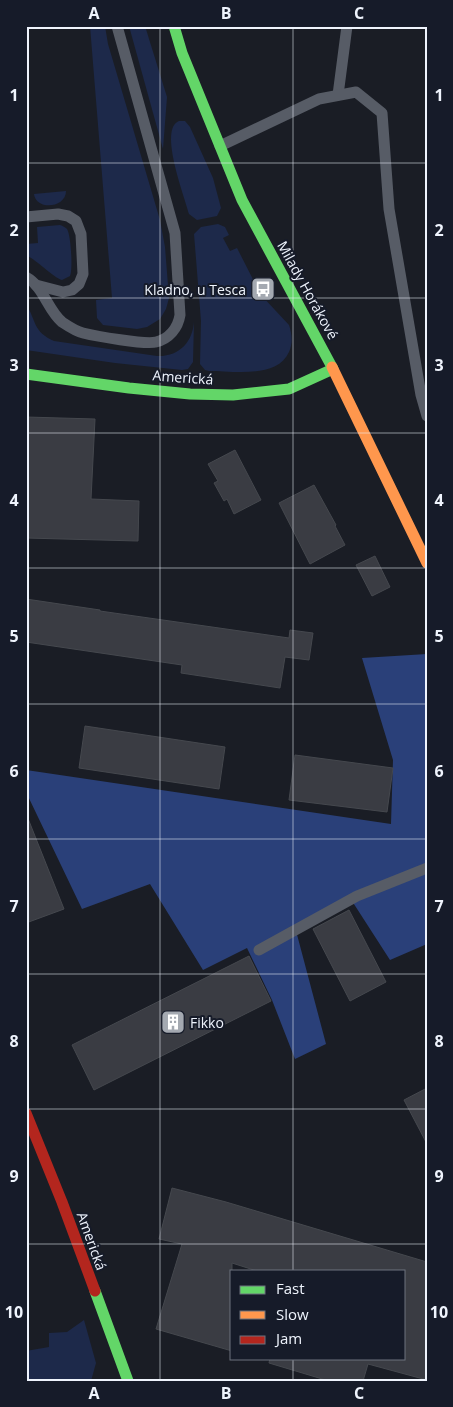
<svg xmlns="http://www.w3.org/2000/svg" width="453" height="1407" font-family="'Open Sans',sans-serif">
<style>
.green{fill:#1d294a}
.forest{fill:#2a4079}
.building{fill:#3a3c43;stroke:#45484e}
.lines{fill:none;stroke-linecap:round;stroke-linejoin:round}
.lane{stroke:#575c66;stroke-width:11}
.fast{stroke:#63d668;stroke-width:11}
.slow{stroke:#ff974d;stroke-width:11}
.jam{stroke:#b3261e;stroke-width:11}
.grid{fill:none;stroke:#eff4fd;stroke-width:1;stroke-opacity:0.55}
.labels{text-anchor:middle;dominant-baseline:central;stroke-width:4;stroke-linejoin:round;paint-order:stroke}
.poi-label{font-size:14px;fill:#eff4fd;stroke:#161b29;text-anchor:end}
.street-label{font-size:14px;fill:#eff4fd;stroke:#161b29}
.neatline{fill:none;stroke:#eff4fd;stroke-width:2}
.grid-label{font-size:16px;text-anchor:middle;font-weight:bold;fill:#eff4fd}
</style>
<rect width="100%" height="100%" fill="#1a1d25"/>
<g class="green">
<polygon points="90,26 105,26 108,44 160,220 165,247 169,298 166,309 160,319 147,327 137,329 103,325 97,318 96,300 112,298"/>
<polygon points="129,26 145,26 167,97 163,149"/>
<path d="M179 121H185L190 127 213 178 221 208 217 216 197 220 189 214C185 197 158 129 179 121Z"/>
<path d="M66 191C66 208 36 211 34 194Z"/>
<path d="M218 224 225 227 229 235 223 238 230 251 237 248 261 295 289 325C292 334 293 343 289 352 277 379 233 371 209 371L205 370 200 364 201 321 194 234 201 227Z"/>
<path d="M60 225C63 226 65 227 67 229 71 235 73 270 70 276L62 280C54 278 38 261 26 255V244L38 243 37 227Z"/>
<path d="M26 304C36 320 33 332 54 341L157 356C179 357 193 342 194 321L193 362 188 369 182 370 115 363 26 350Z"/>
<polygon points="84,1320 96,1363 91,1381 26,1381 26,1351 49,1347 49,1333 67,1332"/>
</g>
<polygon class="forest" points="427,654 427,944 390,960 352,901 295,927 326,1044 295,1059 272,1000 247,948 203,970 150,884 82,909 26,792 26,770 391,824 393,760 362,658"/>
<g class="building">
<polygon points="26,417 95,419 91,499 139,501 138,541 26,538"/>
<polygon points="235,450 261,500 234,514 227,499 224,501 214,483 218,481 208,464"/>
<polygon points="314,485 336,525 335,526 345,545 310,564 279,503"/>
<polygon points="375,556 390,587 372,596 356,565"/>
<polygon points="26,599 100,610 100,611 289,638 290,630 313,633 309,660 285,657 280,688 181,673 182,665 26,642"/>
<polygon points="85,726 225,747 219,789 79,768"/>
<polygon points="295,755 393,768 387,812 289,800"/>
<polygon points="27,816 64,909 26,923 26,817"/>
<polygon points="349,910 386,982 350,1001 313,929"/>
<polygon points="249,956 271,1001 94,1090 72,1045"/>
<polygon points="427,1088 427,1144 404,1100"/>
<polygon points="172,1188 226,1202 427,1262 427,1380 368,1364 363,1381 329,1381 269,1363 270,1358 404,1358 404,1271 257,1271 232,1263 232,1351 156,1329 182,1244 159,1239"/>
</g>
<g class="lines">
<g class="lane">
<polyline points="338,95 347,26"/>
<polyline points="220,146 319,99 356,92 382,113 389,209 421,395 427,416"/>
<polyline points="26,217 58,214 68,216 76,221 81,234 83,274 79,284 72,290 63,292 36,285"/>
<path d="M26 277C44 287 47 309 62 322 68 326 75 331 83 333 95 336 146 345 156 342 169 339 178 328 180 315L175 233 117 26"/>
<polyline points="259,950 357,896 427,868"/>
</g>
<g class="fast">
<polyline points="174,26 182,53 242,200 332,367"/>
<polyline points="26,374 129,388 190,394 233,395 289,389 333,369"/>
<polyline points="95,1291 128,1381"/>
</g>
<polyline class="slow" points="332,367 427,563"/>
<polyline class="jam" points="26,1113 62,1202 95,1291"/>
</g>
<path class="grid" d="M160 26V1381M293 26V1271M26 163H427M26 298H427M26 433H427M26 568H427M26 704H427M26 839H427M26 974H427M26 1109H427M26 1244H427M293 1358V1381"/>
<defs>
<g id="bus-square" transform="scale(1.25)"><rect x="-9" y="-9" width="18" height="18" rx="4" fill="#a4a9b1" stroke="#161b29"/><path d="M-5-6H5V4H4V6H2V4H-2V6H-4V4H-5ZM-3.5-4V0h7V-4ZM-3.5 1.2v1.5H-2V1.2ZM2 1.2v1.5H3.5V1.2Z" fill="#fff"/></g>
<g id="building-square" transform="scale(1.25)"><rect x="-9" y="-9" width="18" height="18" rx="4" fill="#a4a9b1" stroke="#161b29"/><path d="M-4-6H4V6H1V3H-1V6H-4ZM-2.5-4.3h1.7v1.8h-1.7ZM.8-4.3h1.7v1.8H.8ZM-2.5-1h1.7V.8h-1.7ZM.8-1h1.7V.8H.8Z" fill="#fff"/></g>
</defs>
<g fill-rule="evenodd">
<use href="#bus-square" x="263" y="289"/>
<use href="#building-square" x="173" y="1022"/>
</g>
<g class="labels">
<g class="poi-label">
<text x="246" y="289">Kladno, u Tesca</text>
<text x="190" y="1022" text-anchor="start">Fikko</text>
</g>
<g class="street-label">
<text transform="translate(308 290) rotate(61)">Milady Horákové</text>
<text transform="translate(183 377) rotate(4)">Americká</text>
<text transform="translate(92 1241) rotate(70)">Americká</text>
</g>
</g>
<rect width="453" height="1407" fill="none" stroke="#161b29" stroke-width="55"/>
<rect x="230" y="1270" width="175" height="90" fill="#161b29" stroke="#6d727e"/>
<rect x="240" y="1286" width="25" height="8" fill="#63d668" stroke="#6d727e"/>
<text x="276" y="1294" font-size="15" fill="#eff4fd">Fast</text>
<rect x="240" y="1311" width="25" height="8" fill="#ff974d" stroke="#6d727e"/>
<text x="276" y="1320" font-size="15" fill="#eff4fd">Slow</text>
<rect x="240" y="1336" width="25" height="8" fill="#b3261e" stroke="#6d727e"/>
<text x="276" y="1344" font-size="15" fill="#eff4fd">Jam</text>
<rect x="28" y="28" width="398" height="1352" class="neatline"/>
<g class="grid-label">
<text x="94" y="19">A</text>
<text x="226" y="19">B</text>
<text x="359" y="19">C</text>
<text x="14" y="101">1</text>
<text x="439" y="101">1</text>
<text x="14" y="236">2</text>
<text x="439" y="236">2</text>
<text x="14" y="371">3</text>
<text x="439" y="371">3</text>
<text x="14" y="506">4</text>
<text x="439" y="506">4</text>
<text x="14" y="642">5</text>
<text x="439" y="642">5</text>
<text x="14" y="777">6</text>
<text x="439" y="777">6</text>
<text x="14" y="912">7</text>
<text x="439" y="912">7</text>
<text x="14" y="1047">8</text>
<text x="439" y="1047">8</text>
<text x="14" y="1182">9</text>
<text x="439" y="1182">9</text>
<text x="14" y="1318">10</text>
<text x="439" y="1318">10</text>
<text x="94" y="1399">A</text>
<text x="226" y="1399">B</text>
<text x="359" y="1399">C</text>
</g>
</svg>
